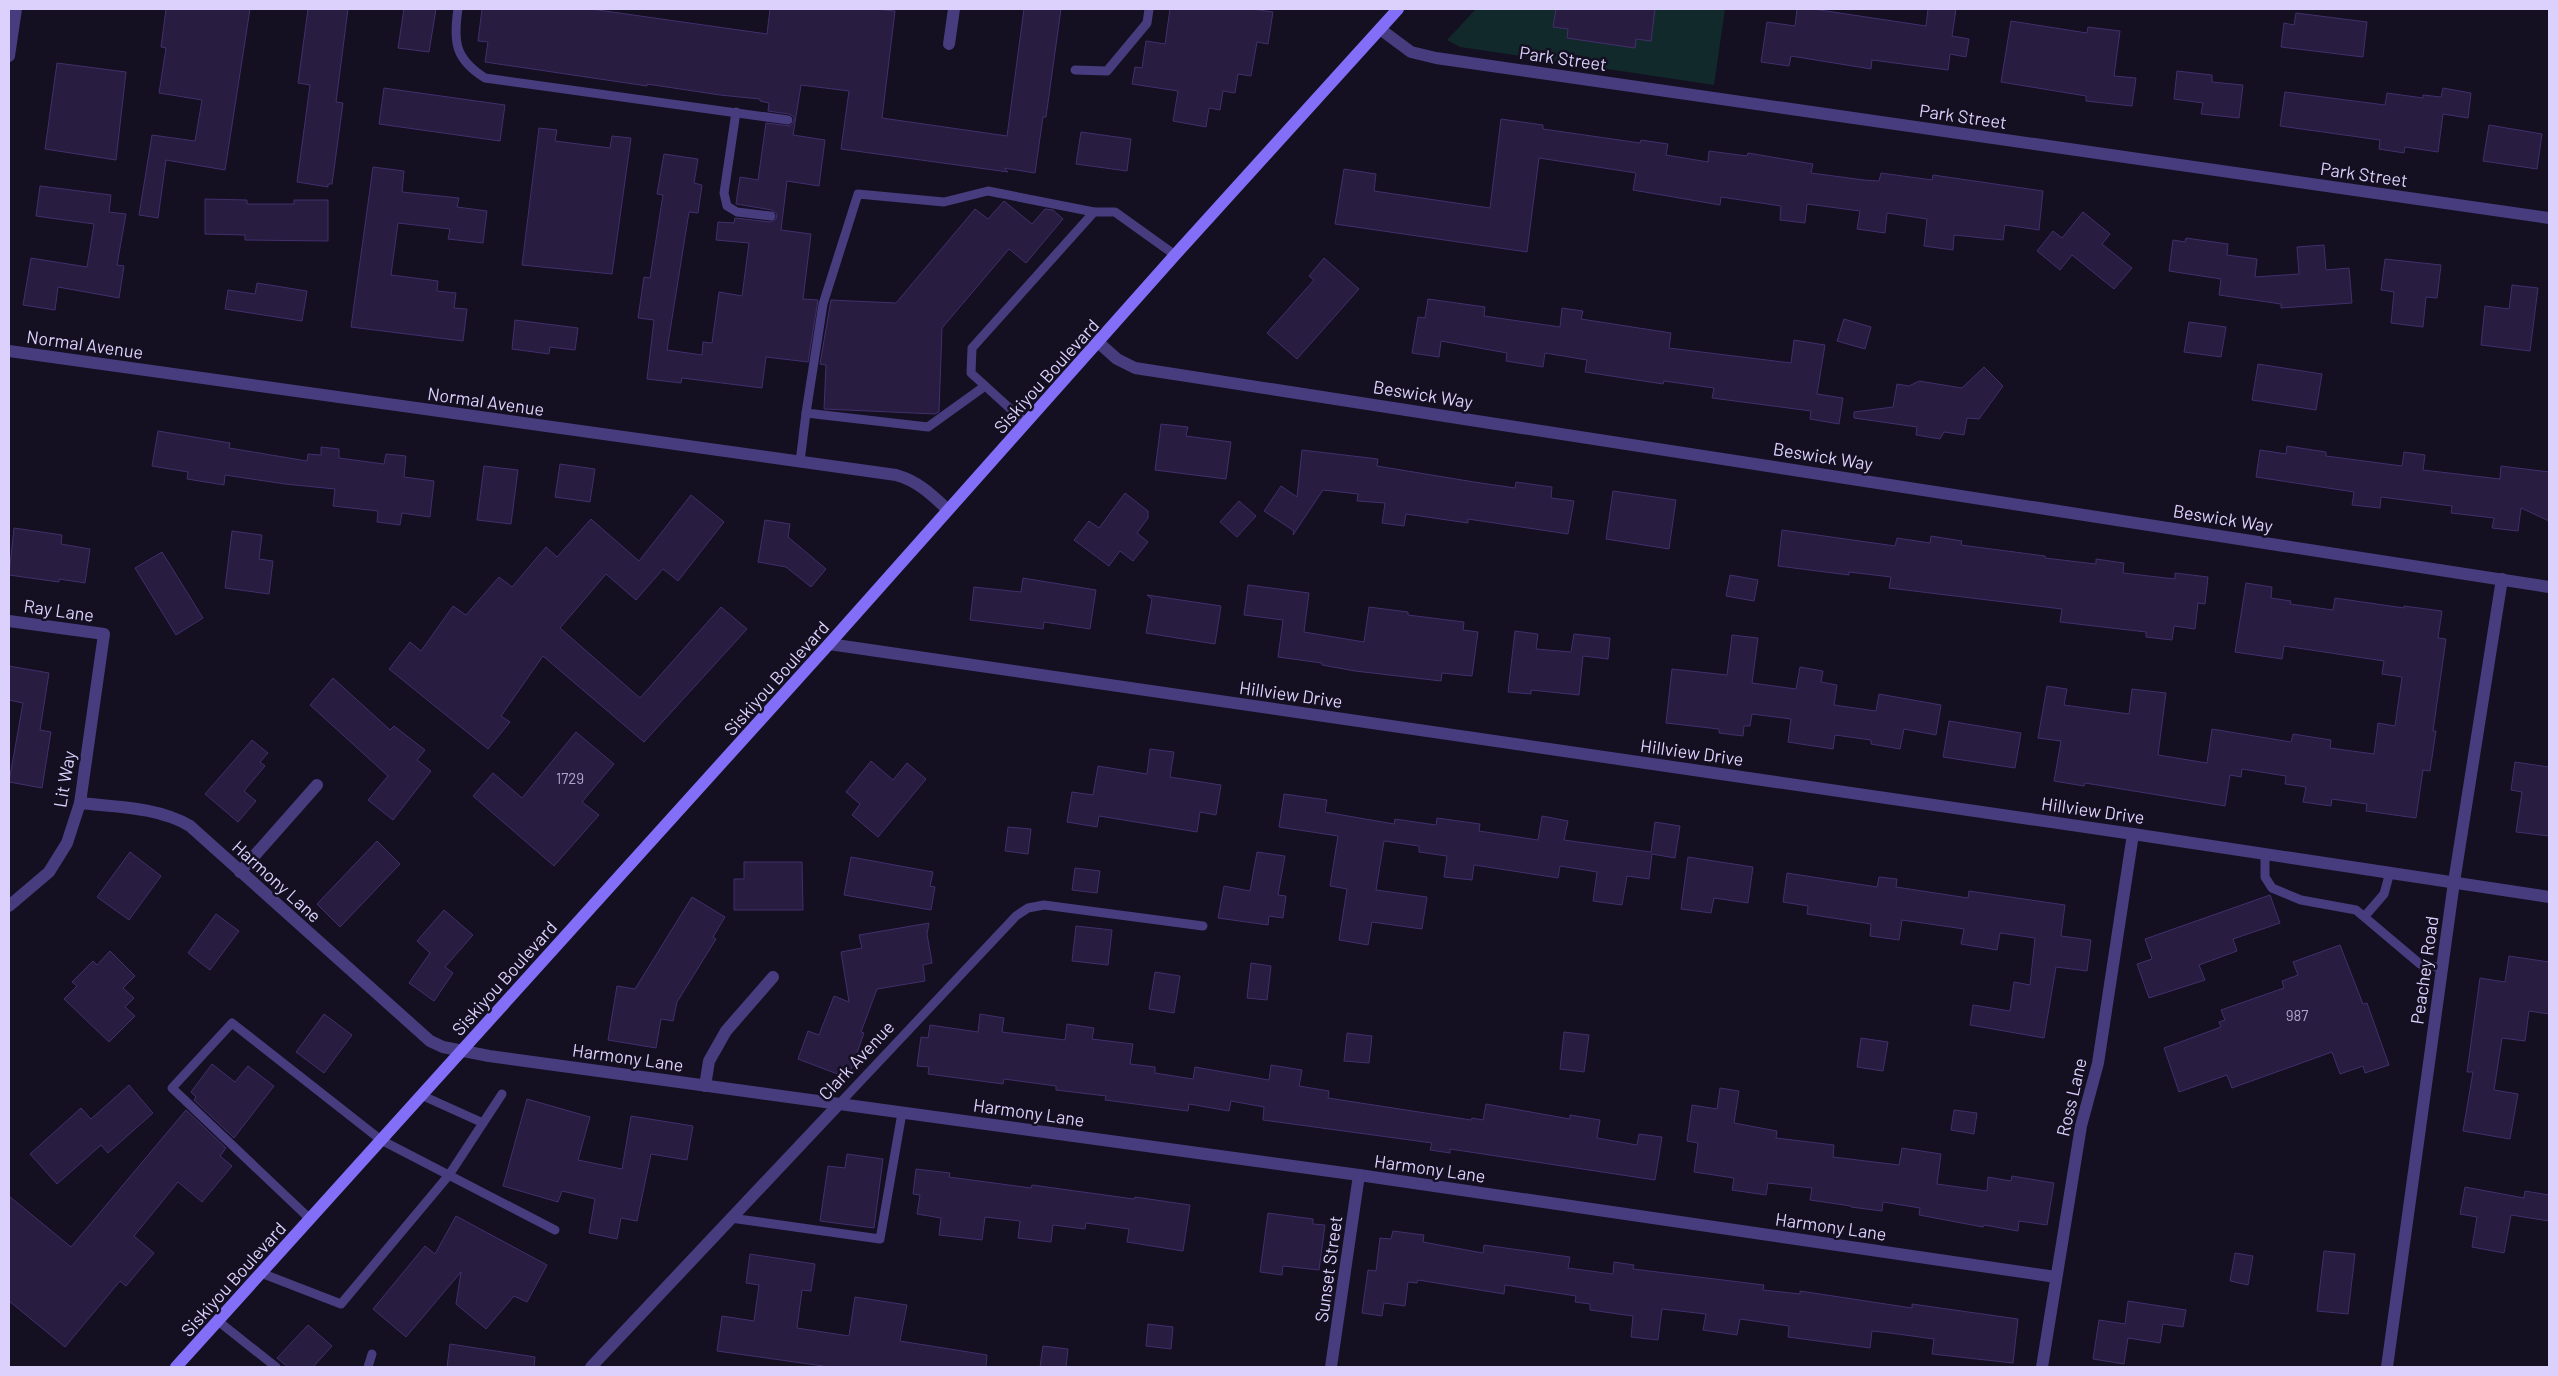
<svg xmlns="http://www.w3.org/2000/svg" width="2558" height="1376" font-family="Barlow,sans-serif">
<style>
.green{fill:#12292b}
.building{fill:#281c41;stroke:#422f6c}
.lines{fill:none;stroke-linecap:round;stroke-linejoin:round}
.lane{stroke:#473c7d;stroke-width:9}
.street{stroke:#473c7d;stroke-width:12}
.secondary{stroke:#826ef7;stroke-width:12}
.labels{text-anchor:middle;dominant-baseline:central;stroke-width:5;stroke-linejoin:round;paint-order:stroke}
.number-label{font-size:15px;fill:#aea4cd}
.street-label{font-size:18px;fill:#dbd1fc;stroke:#140f21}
</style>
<rect width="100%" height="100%" fill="#140f21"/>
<polygon class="green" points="1476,9 1725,9 1714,85 1460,47 1447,40"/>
<g class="building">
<polygon points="166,9 250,9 225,170 166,160 158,218 139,215 152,135 195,141 202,100 159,93 166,48 161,47"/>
<polygon points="308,9 348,9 336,102 343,103 332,184 328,184 328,187 297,182 310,85 298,83"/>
<polygon points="404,9 436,9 429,52 398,48"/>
<polygon points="482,9 591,9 767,34 770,9 874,9 895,11 882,118 1007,136 1024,9 1061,9 1046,117 1043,117 1035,173 1004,168 1008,172 841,149 849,91 801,85 793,135 825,140 819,186 787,181 781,230 811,234 803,299 818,300 808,362 766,357 762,388 682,378 681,383 647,379 654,320 638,318 644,277 650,278 663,195 657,194 664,154 698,159 694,183 702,185 698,213 689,212 667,350 702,355 703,342 712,343 719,292 742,296 749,243 716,240 718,222 734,223 735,218 770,222 776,219 777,214 772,210 736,204 740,177 758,180 766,123 790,126 794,121 794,117 789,114 768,111 769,103 760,101 760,99 720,95 647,84 647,86 485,62 488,42 478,41"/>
<polygon points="1170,9 1252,9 1273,12 1268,44 1257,42 1251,76 1238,74 1235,93 1223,91 1220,110 1209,108 1206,127 1173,121 1178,91 1132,84 1135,67 1142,68 1146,41 1165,44"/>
<polygon points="1556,9 1655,9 1651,41 1636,39 1635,48 1567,38 1568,29 1553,27"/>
<polygon points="1797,9 1813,9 1926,26 1928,9 1956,9 1952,36 1969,39 1966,57 1950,54 1948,70 1872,60 1871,69 1791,56 1789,66 1761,62 1767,22 1795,26"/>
<polygon points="2296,13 2367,22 2363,57 2281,47 2284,23 2294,25"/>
<polygon points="2011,21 2087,33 2088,27 2120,31 2114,76 2136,78 2132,106 2086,101 2086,96 2001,82"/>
<polygon points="57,63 126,72 116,160 45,149"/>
<polygon points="2177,71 2212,75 2212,82 2243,85 2239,118 2201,114 2203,103 2174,99"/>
<polygon points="384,88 505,105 500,141 379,124"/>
<polygon points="2443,88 2471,93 2468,118 2443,114 2438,152 2405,147 2404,153 2379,149 2380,140 2280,126 2285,92 2385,105 2387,93 2423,98 2423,95 2441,97"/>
<polygon points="1501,119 1543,125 1543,129 1640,143 1641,140 1668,144 1666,155 1708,162 1709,151 1747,156 1748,153 1813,164 1811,173 1864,180 1879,181 1881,173 1932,180 1933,175 2043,191 2039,230 2005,225 2003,240 1954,235 1953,250 1924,246 1927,219 1887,213 1885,233 1857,229 1860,211 1807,204 1805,223 1780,220 1781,206 1721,197 1720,205 1633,190 1636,173 1539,158 1527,252 1335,224 1344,169 1376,174 1374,191 1490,208"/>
<polygon points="2489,125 2542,134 2537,169 2483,161"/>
<polygon points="539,128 557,130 555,141 610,148 612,136 631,138 612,274 522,265"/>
<polygon points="1081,132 1131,139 1127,171 1076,164"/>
<polygon points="373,167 404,171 402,192 459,198 457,207 487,211 483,243 448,239 450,229 398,223 391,275 438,281 437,291 456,293 454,308 467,309 463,341 351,327"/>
<polygon points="40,186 111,195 109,212 126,214 117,265 124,266 119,298 58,287 55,310 23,305 31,258 87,267 94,224 36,216"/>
<polygon points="205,199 247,200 247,204 294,204 294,200 328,200 328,241 245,240 245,235 205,234"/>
<polygon points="1004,201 1032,224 1045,209 1053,210 1063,219 1026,263 1009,249 942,328 939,412 935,414 824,409 826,365 820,364 831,300 896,303 975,209 988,219"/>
<polygon points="2083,212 2110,234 2102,244 2132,268 2114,289 2072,255 2060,270 2037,251 2053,231 2062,238"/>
<polygon points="2186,238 2228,244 2227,255 2257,259 2255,277 2299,274 2297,247 2324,245 2326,270 2349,268 2352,303 2281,308 2281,304 2219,295 2221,279 2169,271 2173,240 2185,242"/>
<polygon points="1324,258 1359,289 1297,359 1267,333 1314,280 1309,276"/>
<polygon points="2385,259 2441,265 2437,298 2426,297 2423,327 2391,323 2394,292 2381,290"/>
<polygon points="257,283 307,291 302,321 225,309 228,290 255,294"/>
<polygon points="2512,285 2538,288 2530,351 2481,345 2485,306 2509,309"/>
<polygon points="1428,299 1485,307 1484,316 1560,327 1562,308 1583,311 1581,319 1671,333 1669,348 1791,363 1794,340 1825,345 1817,394 1843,398 1839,424 1810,419 1811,411 1712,398 1714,388 1664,381 1663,384 1585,372 1587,360 1545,353 1543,367 1506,361 1507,353 1441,341 1439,357 1412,353 1418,317 1425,318"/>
<polygon points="1844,319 1871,327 1865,349 1837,341"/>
<polygon points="515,320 578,328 575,350 550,347 549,354 512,349"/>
<polygon points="2189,322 2226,327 2221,357 2184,352"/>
<polygon points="2258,364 2322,374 2316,410 2252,400"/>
<polygon points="1984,367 2003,386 1979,419 1967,418 1964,435 1944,432 1940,439 1916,435 1917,427 1854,418 1854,412 1893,407 1897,384 1909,386 1919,381 1962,388"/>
<polygon points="1161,424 1188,427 1186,436 1231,442 1226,479 1155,470"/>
<polygon points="158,431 230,443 229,448 307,461 308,454 321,455 321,447 339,449 339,458 384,464 386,454 406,456 404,477 434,481 430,517 402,513 400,525 377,522 378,511 333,506 335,489 285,484 225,475 224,485 187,479 188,472 152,466"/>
<polygon points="2287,446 2326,452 2326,456 2402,466 2404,452 2425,455 2423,470 2500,479 2501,466 2549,472 2549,521 2521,508 2518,531 2492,528 2494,518 2451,513 2452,506 2381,497 2380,508 2352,505 2354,492 2256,477 2260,450 2286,454"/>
<polygon points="1302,450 1378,459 1377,466 1474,482 1515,488 1516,482 1552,487 1551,498 1574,501 1568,534 1468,519 1468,523 1406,514 1404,526 1382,523 1385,503 1357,501 1358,494 1323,490 1293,535 1294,531 1264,511 1281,486 1297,497"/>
<polygon points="560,464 595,469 590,502 555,497"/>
<polygon points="484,466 518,470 511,524 477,520"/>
<polygon points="1613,491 1676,500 1669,549 1606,539"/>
<polygon points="1125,493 1148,511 1148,518 1137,533 1148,542 1133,561 1120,551 1109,566 1074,540 1089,521 1099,528"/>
<polygon points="691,495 724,522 678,581 663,569 636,600 606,574 560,628 640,698 721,607 747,629 644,742 543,656 501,716 510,722 488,749 389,669 410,642 421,651 453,606 466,615 499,577 512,587 546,547 557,557 591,519 639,561"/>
<polygon points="1239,501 1256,516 1237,537 1220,522"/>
<polygon points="765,520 790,524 788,537 826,569 811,587 786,567 758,562"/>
<polygon points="14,528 62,535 61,544 90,549 85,583 59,579 59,582 9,575"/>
<polygon points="1782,530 1895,546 1897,538 1930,543 1931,536 1962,541 1961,545 2045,556 2045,558 2096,564 2096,559 2124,563 2123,573 2175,579 2175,573 2208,577 2205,604 2198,603 2195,629 2174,626 2172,640 2146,637 2146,632 2060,622 2062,609 1889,588 1891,577 1849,572 1849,575 1778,566"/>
<polygon points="232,531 262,535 259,559 273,561 269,594 225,588"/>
<polygon points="162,552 203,618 176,635 135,568"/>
<polygon points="1730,575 1758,580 1754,601 1726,596"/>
<polygon points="1023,578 1096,590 1090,629 1044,622 1043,629 970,620 974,587 1021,592"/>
<polygon points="2246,583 2272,587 2271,598 2291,601 2290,604 2333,610 2335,598 2404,608 2404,606 2442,611 2438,638 2446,639 2433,731 2436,731 2430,771 2423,770 2416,818 2366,811 2367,804 2332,799 2331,806 2303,802 2306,787 2285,784 2286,776 2242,769 2241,777 2230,775 2225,806 2085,783 2084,786 2054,781 2061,741 2038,738 2047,686 2067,689 2064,705 2129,714 2132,689 2166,693 2158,755 2207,763 2212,729 2291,742 2293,734 2331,740 2330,748 2374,754 2378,723 2395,726 2402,677 2382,674 2384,661 2284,646 2282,659 2235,652"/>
<polygon points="1248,585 1309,593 1304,632 1364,642 1369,607 1408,612 1408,615 1464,622 1463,630 1478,632 1472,676 1442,673 1441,681 1355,671 1322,665 1322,663 1278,657 1283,620 1244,615"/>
<polygon points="1147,595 1221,606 1215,644 1146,633 1152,599"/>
<polygon points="1515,631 1538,634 1536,649 1571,652 1574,634 1610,638 1608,659 1583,656 1579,695 1531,690 1531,694 1508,692"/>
<polygon points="1732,635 1758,638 1752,683 1796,689 1800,667 1823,671 1821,682 1837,685 1834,705 1876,711 1879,694 1941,705 1936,735 1904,729 1900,749 1871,744 1871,740 1835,735 1833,749 1788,742 1791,719 1752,714 1750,726 1744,726 1743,736 1719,733 1719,729 1666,723 1672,669 1727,675"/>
<polygon points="9,666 49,673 40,730 51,732 42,788 9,782 23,703 9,700"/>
<polygon points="333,678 390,730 394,726 425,750 417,760 431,771 393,820 368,800 388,776 310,705"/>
<polygon points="1949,721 2021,733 2015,768 1943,757"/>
<polygon points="576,732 614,764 582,802 599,815 554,866 473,796 493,773 522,798"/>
<polygon points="252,740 268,753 260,762 265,766 244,791 256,801 238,822 205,794"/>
<polygon points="1150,749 1174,752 1170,777 1221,785 1216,815 1200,812 1197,832 1099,816 1097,827 1067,822 1072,792 1093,795 1098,766 1147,774"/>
<polygon points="871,761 893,780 907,763 926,779 878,837 852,815 860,804 846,792"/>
<polygon points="2515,762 2549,767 2549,836 2516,832 2522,792 2511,790"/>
<polygon points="1284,794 1327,800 1325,812 1394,824 1395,819 1436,825 1437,818 1480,824 1479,831 1538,840 1542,816 1568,821 1564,840 1651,852 1655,822 1680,826 1675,858 1652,854 1649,879 1627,876 1622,905 1593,901 1597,872 1560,866 1558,878 1474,865 1472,880 1444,877 1447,856 1419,852 1419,846 1384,841 1376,890 1427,897 1422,929 1372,922 1368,945 1339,940 1347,889 1330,886 1338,836 1279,827"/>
<polygon points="1008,827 1031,829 1028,854 1005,851"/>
<polygon points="377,841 400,864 340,927 317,904"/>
<polygon points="130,852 161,876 129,920 97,897"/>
<polygon points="1257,852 1285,856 1278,895 1286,896 1283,918 1269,916 1268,925 1218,918 1224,886 1250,891"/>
<polygon points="851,857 933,872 930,886 935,887 931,910 844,895"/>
<polygon points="1688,857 1753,867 1748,903 1714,898 1711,913 1681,909"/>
<polygon points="744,862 802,862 803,910 734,910 734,879 744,879"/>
<polygon points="1075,868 1100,871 1097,893 1072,890"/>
<polygon points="1787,873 1877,887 1879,877 1897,879 1896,887 1968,898 1969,891 2065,905 2061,936 2091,940 2087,971 2056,967 2044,1038 1970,1025 1973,1005 2010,1011 2014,982 2030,985 2035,938 2000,933 1997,950 1961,944 1964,929 1902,920 1899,940 1870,936 1871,924 1807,914 1808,906 1783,902"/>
<polygon points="2270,895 2280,923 2233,939 2237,951 2199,965 2205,980 2149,998 2137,964 2152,959 2145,939"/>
<polygon points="692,897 725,917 713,937 716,939 677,1002 673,1021 661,1019 656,1048 608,1040 617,986 635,989"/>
<polygon points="444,910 473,935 445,967 453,973 434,1001 409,983 430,953 417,941"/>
<polygon points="216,914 239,931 210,970 188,953"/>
<polygon points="929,923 927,934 932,963 923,965 925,981 877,989 861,1032 864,1033 848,1078 798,1059 808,1031 819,1035 834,996 849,1002 841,952 862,948 859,935"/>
<polygon points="1076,926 1112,930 1108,965 1072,961"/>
<polygon points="2340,945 2363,1004 2367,1003 2389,1065 2365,1073 2363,1066 2340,1074 2332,1052 2232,1088 2227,1075 2179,1092 2164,1048 2221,1027 2219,1022 2225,1020 2221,1010 2284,988 2282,981 2298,975 2293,962"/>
<polygon points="110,951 135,976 123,988 134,998 125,1007 135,1016 109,1042 64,999 77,986 72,982 93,961 97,965"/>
<polygon points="2509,956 2549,962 2549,1014 2529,1011 2525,1041 2502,1038 2494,1090 2518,1094 2510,1139 2463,1131 2473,1072 2467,1072 2480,978 2505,982"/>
<polygon points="1251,963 1271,966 1267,1000 1247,998"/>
<polygon points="1155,972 1180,976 1174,1013 1149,1009"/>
<polygon points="324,1014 352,1035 324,1073 296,1052"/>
<polygon points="980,1014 1004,1018 1002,1032 1065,1040 1067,1024 1094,1028 1092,1039 1133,1044 1130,1064 1155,1067 1155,1073 1193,1079 1195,1067 1269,1080 1271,1065 1302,1070 1299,1086 1329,1091 1328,1098 1471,1120 1472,1118 1483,1120 1486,1104 1570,1119 1570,1115 1600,1120 1597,1138 1637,1145 1639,1134 1662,1137 1655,1180 1450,1149 1450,1153 1430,1150 1432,1143 1263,1120 1264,1107 1231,1101 1229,1111 1189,1104 1188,1111 1105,1100 1106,1096 1056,1090 1056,1086 1004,1079 1003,1084 928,1074 929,1067 917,1066 921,1037 928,1038 930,1025 978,1032"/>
<polygon points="1564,1032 1589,1035 1584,1072 1560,1069"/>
<polygon points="1347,1033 1372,1036 1369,1063 1344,1061"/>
<polygon points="1861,1038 1888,1042 1883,1071 1857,1067"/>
<polygon points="212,1064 235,1082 248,1066 274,1086 234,1138 194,1100 196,1097 191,1092"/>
<polygon points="129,1085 153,1113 108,1153 101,1145 57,1184 30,1154 81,1108 91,1119"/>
<polygon points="1720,1088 1739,1091 1734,1123 1777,1131 1776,1138 1834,1145 1833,1157 1899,1165 1902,1148 1941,1154 1937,1184 1987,1191 1988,1177 2011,1181 2012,1176 2054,1183 2047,1225 2019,1221 2018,1231 1984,1225 1983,1227 1919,1215 1920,1208 1883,1202 1882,1211 1851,1207 1851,1206 1810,1200 1812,1188 1768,1183 1766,1195 1732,1190 1734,1178 1694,1172 1698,1143 1687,1141 1692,1105 1717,1109"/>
<polygon points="527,1099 590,1117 578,1160 622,1169 631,1116 693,1126 687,1160 651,1154 637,1221 621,1218 617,1239 589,1233 595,1199 562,1191 558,1202 503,1186"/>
<polygon points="186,1110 226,1148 220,1156 232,1166 202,1202 178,1182 134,1236 154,1253 126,1286 120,1281 65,1347 9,1301 9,1196 71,1247"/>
<polygon points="1954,1110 1977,1113 1974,1134 1951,1130"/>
<polygon points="847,1154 883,1159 874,1228 820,1221 828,1166 845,1168"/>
<polygon points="916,1169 950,1173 949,1177 1031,1188 1032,1185 1134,1199 1135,1197 1190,1205 1183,1251 1127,1242 1129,1229 1086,1223 1085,1229 1053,1225 1051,1242 1018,1238 1020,1221 985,1217 982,1240 939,1235 941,1218 917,1214 920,1195 913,1194"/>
<polygon points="2465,1187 2524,1198 2525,1191 2549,1195 2549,1221 2511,1215 2504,1253 2472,1247 2477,1217 2460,1214"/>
<polygon points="1268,1213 1313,1219 1313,1224 1325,1225 1319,1270 1283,1266 1282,1275 1260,1272"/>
<polygon points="456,1216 547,1265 527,1302 514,1296 486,1329 456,1304 461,1272 406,1337 373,1309 425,1246 435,1254"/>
<polygon points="1393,1231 1424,1235 1423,1242 1483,1253 1484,1245 1570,1257 1568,1268 1613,1274 1614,1262 1634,1265 1633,1269 1764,1285 1763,1290 1800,1294 1800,1291 1912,1308 1912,1304 2018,1319 2013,1363 1932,1354 1934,1339 1890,1333 1872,1331 1870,1348 1788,1337 1789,1326 1740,1319 1737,1335 1703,1330 1706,1314 1662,1309 1658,1340 1631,1337 1633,1316 1590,1310 1590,1304 1575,1302 1576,1296 1505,1285 1504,1294 1418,1280 1417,1283 1408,1282 1405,1306 1384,1303 1382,1316 1362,1313 1368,1270 1376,1271 1380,1238 1391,1239"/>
<polygon points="2324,1251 2355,1254 2348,1314 2317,1311"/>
<polygon points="2235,1253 2253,1256 2248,1285 2230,1281"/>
<polygon points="750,1254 815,1264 811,1291 802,1290 797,1328 849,1336 855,1297 907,1305 900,1341 987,1355 986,1367 830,1367 717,1351 722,1316 754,1321 759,1285 746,1283"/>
<polygon points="2128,1301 2186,1310 2183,1327 2163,1324 2160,1343 2128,1338 2124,1364 2093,1359 2099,1320 2125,1324"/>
<polygon points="1148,1324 1173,1327 1171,1349 1146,1346"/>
<polygon points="308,1325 332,1346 313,1367 288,1367 277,1358"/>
<polygon points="450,1344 535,1357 534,1367 447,1367"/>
<polygon points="1043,1346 1068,1349 1066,1367 1040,1367"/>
</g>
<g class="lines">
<g class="lane">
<path d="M458 9C453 42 455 59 485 78L788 120"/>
<polyline points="1075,70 1107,71 1147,23 1149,9"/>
<polyline points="736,112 724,193 727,206 737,212 771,216"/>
<polyline points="985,386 928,427 806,413 823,304 858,194 944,202 988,191 1094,212"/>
<polyline points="1026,423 971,373 972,348 1094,212 1115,212 1175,255"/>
<polyline points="800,462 806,413"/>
<polyline points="2265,854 2265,877 2272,888 2301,900 2356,910 2420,964 2442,968"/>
<polyline points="2365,916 2384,894 2390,872"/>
<polyline points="421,1095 483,1123"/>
<polyline points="839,1104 1016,916 1028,908 1044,905 1203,926"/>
<polyline points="731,1218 880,1239 902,1113"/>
<polyline points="310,1219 172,1088 232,1023 381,1140 555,1230"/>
<polyline points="261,1273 341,1304 449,1175 502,1094"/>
<polyline points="218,1321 276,1367"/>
<polyline points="368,1367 372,1354"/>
</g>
<g class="street">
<polyline points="1380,29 1411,52 1436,58 2549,218"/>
<polyline points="949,44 954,9"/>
<polyline points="9,56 16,9"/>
<polyline points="1099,343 1117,359 1135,368 2549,587"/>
<path d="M9 351 896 475C918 481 932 495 948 510"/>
<polyline points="9,621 104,634 80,803 67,843 49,872 9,906"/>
<polyline points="829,644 2133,834 2549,897"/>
<path d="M80 803C116 807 158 807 190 826L430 1041 443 1047 489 1056 1359 1175 2056 1277"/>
<polyline points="240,872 317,785"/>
<polyline points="705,1086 709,1061 726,1031 773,977"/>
<polyline points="591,1367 839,1104"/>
<polyline points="1331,1367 1359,1175"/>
<polyline points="2042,1367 2081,1126 2098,1063 2133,834"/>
<polyline points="2387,1367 2454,882 2502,579"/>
</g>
<polyline class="secondary" points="176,1367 829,644 1175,255 1398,9"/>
</g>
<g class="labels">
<g class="number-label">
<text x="570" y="778">1729</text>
<text x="2297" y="1015">987</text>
</g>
<g class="street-label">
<text transform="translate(1563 58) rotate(8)">Park Street</text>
<text transform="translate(1963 116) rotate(8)">Park Street</text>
<text transform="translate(2364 174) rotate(8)">Park Street</text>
<text transform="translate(85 344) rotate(8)">Normal Avenue</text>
<text transform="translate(1046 376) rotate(-48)">Siskiyou Boulevard</text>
<text transform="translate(1423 394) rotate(9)">Beswick Way</text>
<text transform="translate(486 401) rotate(8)">Normal Avenue</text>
<text transform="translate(1823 456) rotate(9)">Beswick Way</text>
<text transform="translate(2223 518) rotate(9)">Beswick Way</text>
<text transform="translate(59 610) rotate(8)">Ray Lane</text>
<text transform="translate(776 678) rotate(-48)">Siskiyou Boulevard</text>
<text transform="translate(1291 694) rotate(8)">Hillview Drive</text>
<text transform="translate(1692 752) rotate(8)">Hillview Drive</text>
<text transform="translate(64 779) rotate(-80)">Lit Way</text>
<text transform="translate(2093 810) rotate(8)">Hillview Drive</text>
<text transform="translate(277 881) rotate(42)">Harmony Lane</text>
<text transform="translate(2424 970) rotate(-82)">Peachey Road</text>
<text transform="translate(504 978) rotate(-48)">Siskiyou Boulevard</text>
<text transform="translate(628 1057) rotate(8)">Harmony Lane</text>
<text transform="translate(856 1060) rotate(-47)">Clark Avenue</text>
<text transform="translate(2071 1097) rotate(-77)">Ross Lane</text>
<text transform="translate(1029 1112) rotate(8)">Harmony Lane</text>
<text transform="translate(1430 1168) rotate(8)">Harmony Lane</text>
<text transform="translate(1831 1226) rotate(8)">Harmony Lane</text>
<text transform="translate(1328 1269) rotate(-82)">Sunset Street</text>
<text transform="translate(233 1279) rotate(-48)">Siskiyou Boulevard</text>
</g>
</g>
<rect width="2558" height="1376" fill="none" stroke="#dbd1fc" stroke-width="20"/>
</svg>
